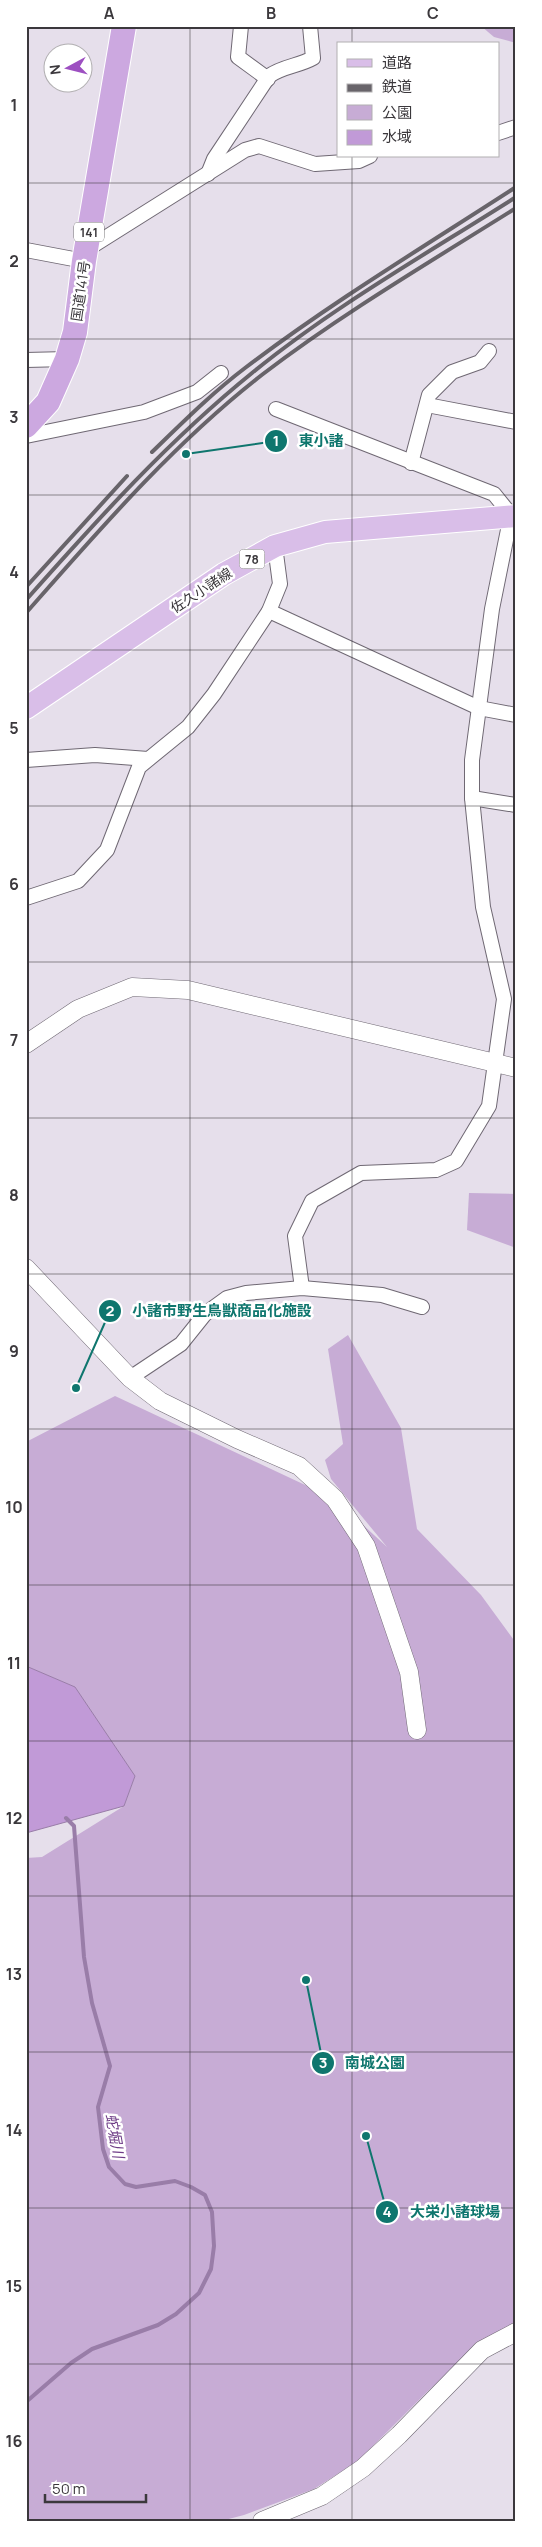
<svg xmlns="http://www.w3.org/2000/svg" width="542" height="2547" font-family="Manrope,'Noto Sans JP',sans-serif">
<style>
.green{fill:#c7acd5}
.water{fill:#c19ad7;stroke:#997da8}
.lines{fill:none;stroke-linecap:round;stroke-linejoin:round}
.stream{stroke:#997da8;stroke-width:4}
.minor-casing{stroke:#6f6873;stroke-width:16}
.tertiary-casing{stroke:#6f6873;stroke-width:19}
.primary-casing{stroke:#fff;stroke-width:24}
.trunk-casing{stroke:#fff;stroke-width:26}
.minor{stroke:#fff;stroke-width:14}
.tertiary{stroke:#fff;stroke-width:18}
.primary{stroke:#d9bee8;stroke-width:22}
.trunk{stroke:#cca8e0;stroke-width:24}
.rail{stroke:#68646a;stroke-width:4}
.grid{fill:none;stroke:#3b383c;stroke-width:1;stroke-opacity:0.55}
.labels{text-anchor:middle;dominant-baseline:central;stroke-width:5;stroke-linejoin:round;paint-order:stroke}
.shield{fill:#fff;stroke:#767476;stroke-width:1}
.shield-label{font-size:12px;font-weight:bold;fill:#3b383c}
.street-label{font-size:14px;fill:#3b383c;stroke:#fff}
.water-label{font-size:15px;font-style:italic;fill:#6e3c86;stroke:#fff}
.leader{fill:none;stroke:#0f766e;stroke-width:2}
.callout-dot{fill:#0f766e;stroke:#fff;stroke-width:2}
.mark-label{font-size:15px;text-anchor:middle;font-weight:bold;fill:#fff}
.callout-label{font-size:15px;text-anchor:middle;font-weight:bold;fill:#0f766e;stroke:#fff;stroke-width:5;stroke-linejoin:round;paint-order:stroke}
.neatline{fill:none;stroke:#3b383c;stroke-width:2}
.grid-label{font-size:16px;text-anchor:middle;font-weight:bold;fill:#3b383c}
</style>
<rect width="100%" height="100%" fill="#e6dfeb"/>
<g class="green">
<polygon points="481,26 516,26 516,43 494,37"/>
<polygon points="469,1193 516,1194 516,1248 467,1230"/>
<polygon points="348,1335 401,1428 417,1529 481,1595 516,1643 516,2326 476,2348 428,2391 358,2461 314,2489 244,2515 221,2521 26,2521 26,1858 42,1857 124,1806 135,1776 75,1687 26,1666 26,1442 115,1396 335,1499 387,1547 331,1479 325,1460 343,1444 328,1349"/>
</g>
<polygon class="water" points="26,1666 75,1687 135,1776 124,1806 26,1833"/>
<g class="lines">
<polyline class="stream" points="26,2402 71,2363 92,2349 158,2325 176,2314 199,2293 211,2269 214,2246 212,2212 205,2195 191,2187 175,2181 136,2187 125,2184 109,2167 103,2149 98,2107 110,2066 92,2003 84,1957 74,1826 66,1818"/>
<g class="minor-casing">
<g id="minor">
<polyline points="241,26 238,57 268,79"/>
<polyline points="498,133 516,127"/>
<path d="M208 174 214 159 269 76C283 66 299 66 313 58L310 26"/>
<polyline points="26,250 84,261"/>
<polyline points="86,250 245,150 259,146 315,164 359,161 370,156"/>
<polyline points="26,360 67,359"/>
<polyline points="427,405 516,422"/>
<polyline points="276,409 494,494 511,515 492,609 472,760 472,798 483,907 504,999 489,1106 456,1161 436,1170 361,1173 312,1201 295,1236 302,1288"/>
<polyline points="26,436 144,412 197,392 221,373"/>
<polyline points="411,463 429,395 452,372 480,362 489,351"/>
<polyline points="269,611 479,708 516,715"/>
<polyline points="26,760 95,755 148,759"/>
<polyline points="472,798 516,805"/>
<polyline points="26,898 78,881 107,850 139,767 188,727 214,694 269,611 280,584 275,546"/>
<polyline points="130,1378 181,1344 205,1314 227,1298 246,1293 302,1288 382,1295 422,1307"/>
</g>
</g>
<g class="tertiary-casing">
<g id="tertiary">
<polyline points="26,1044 78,1009 132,987 188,990 516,1068"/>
<polyline points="26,1268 130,1378 160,1401 237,1439 299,1466 335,1499 366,1546 409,1672 417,1730"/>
<polyline points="262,2521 322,2496 363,2468 399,2435 482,2350 516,2332"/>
</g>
</g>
<g class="primary-casing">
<polyline id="primary" points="26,708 224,574 275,546 325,532 516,516"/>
</g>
<g class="trunk-casing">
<polyline id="trunk" points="26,426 48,402 67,359 75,332 84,261 124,26"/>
</g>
<use href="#minor" class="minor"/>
<use href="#tertiary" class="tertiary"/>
<use href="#primary" class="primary"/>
<use href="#trunk" class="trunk"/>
<g class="rail">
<path d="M152 452C182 423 212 393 245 368 332 302 425 246 516 187"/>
<polyline points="26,587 127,476"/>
<path d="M26 600C98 519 168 441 252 373 334 306 428 253 516 197"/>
<path d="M26 613C100 529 174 443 263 374 343 313 430 262 516 208"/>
</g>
</g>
<path class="grid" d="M190 26V2521M352 26V44M352 156V2521M26 183H516M26 339H516M26 495H516M26 650H516M26 806H516M26 962H516M26 1118H516M26 1274H516M26 1429H516M26 1585H516M26 1741H516M26 1896H516M26 2052H516M26 2208H516M26 2364H516"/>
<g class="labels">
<g class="shield">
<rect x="74" y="222.5" width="30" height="19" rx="4"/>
<rect x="239.5" y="549.5" width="25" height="19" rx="4"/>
</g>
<g class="shield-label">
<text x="89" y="232">141</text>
<text x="252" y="559">78</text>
</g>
<g class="street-label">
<text transform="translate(80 291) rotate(-82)">国道141号</text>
<text transform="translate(201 590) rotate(-33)">佐久小諸線</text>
</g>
<g class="water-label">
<text transform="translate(115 2136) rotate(80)">蛇堀川</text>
</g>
</g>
<path class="leader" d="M186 454L276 441M76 1388L110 1311M306 1980L323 2063M366 2136L387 2212"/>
<g class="callout-dot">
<circle cx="186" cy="454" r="5"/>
<circle cx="76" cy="1388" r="5"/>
<circle cx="306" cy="1980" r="5"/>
<circle cx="366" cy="2136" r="5"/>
<circle cx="276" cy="441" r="12"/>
<circle cx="110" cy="1311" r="12"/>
<circle cx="323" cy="2063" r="12"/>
<circle cx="387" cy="2212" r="12"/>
</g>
<g class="mark-label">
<text x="276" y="446">1</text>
<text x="110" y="1316">2</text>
<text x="323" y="2068">3</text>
<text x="387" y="2217">4</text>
</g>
<g class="callout-label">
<text x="321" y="446">東小諸</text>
<text x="222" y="1316">小諸市野生鳥獣商品化施設</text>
<text x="375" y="2068">南城公園</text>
<text x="455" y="2217">大栄小諸球場</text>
</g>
<rect width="542" height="2547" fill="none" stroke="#ffffff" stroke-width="55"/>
<rect x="337" y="42" width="162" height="115" fill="#ffffff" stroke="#b1afb1"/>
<rect x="347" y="59" width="25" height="8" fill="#d9bee8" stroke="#b1afb1"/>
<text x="382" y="68" font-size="15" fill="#3b383c">道路</text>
<rect x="347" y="84" width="25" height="8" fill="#68646a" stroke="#b1afb1"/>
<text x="382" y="92" font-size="15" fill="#3b383c">鉄道</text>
<rect x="347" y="105" width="25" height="15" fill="#c7acd5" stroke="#b1afb1"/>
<text x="382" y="118" font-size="15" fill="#3b383c">公園</text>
<rect x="347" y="130" width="25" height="15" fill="#c19ad7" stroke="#b1afb1"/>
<text x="382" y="142" font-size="15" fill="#3b383c">水域</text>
<g transform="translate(68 68) rotate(263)"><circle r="24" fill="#ffffff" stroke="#b1afb1"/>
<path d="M0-4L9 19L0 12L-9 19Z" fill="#9d4fc1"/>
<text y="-8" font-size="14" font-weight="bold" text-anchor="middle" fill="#3b383c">N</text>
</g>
<path d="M45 2494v8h101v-8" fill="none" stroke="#3b383c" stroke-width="2.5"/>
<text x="52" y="2494" font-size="15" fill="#3b383c" stroke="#ffffff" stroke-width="4" paint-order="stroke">50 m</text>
<rect x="28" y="28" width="486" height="2492" class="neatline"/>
<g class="grid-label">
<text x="109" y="19">A</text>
<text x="271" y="19">B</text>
<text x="433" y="19">C</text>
<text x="14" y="111">1</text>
<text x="14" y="267">2</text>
<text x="14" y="423">3</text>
<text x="14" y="578">4</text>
<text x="14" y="734">5</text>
<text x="14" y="890">6</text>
<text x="14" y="1046">7</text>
<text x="14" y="1201">8</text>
<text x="14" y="1357">9</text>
<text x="14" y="1513">10</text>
<text x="14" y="1669">11</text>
<text x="14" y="1824">12</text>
<text x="14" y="1980">13</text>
<text x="14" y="2136">14</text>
<text x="14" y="2292">15</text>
<text x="14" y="2447">16</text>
</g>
</svg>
